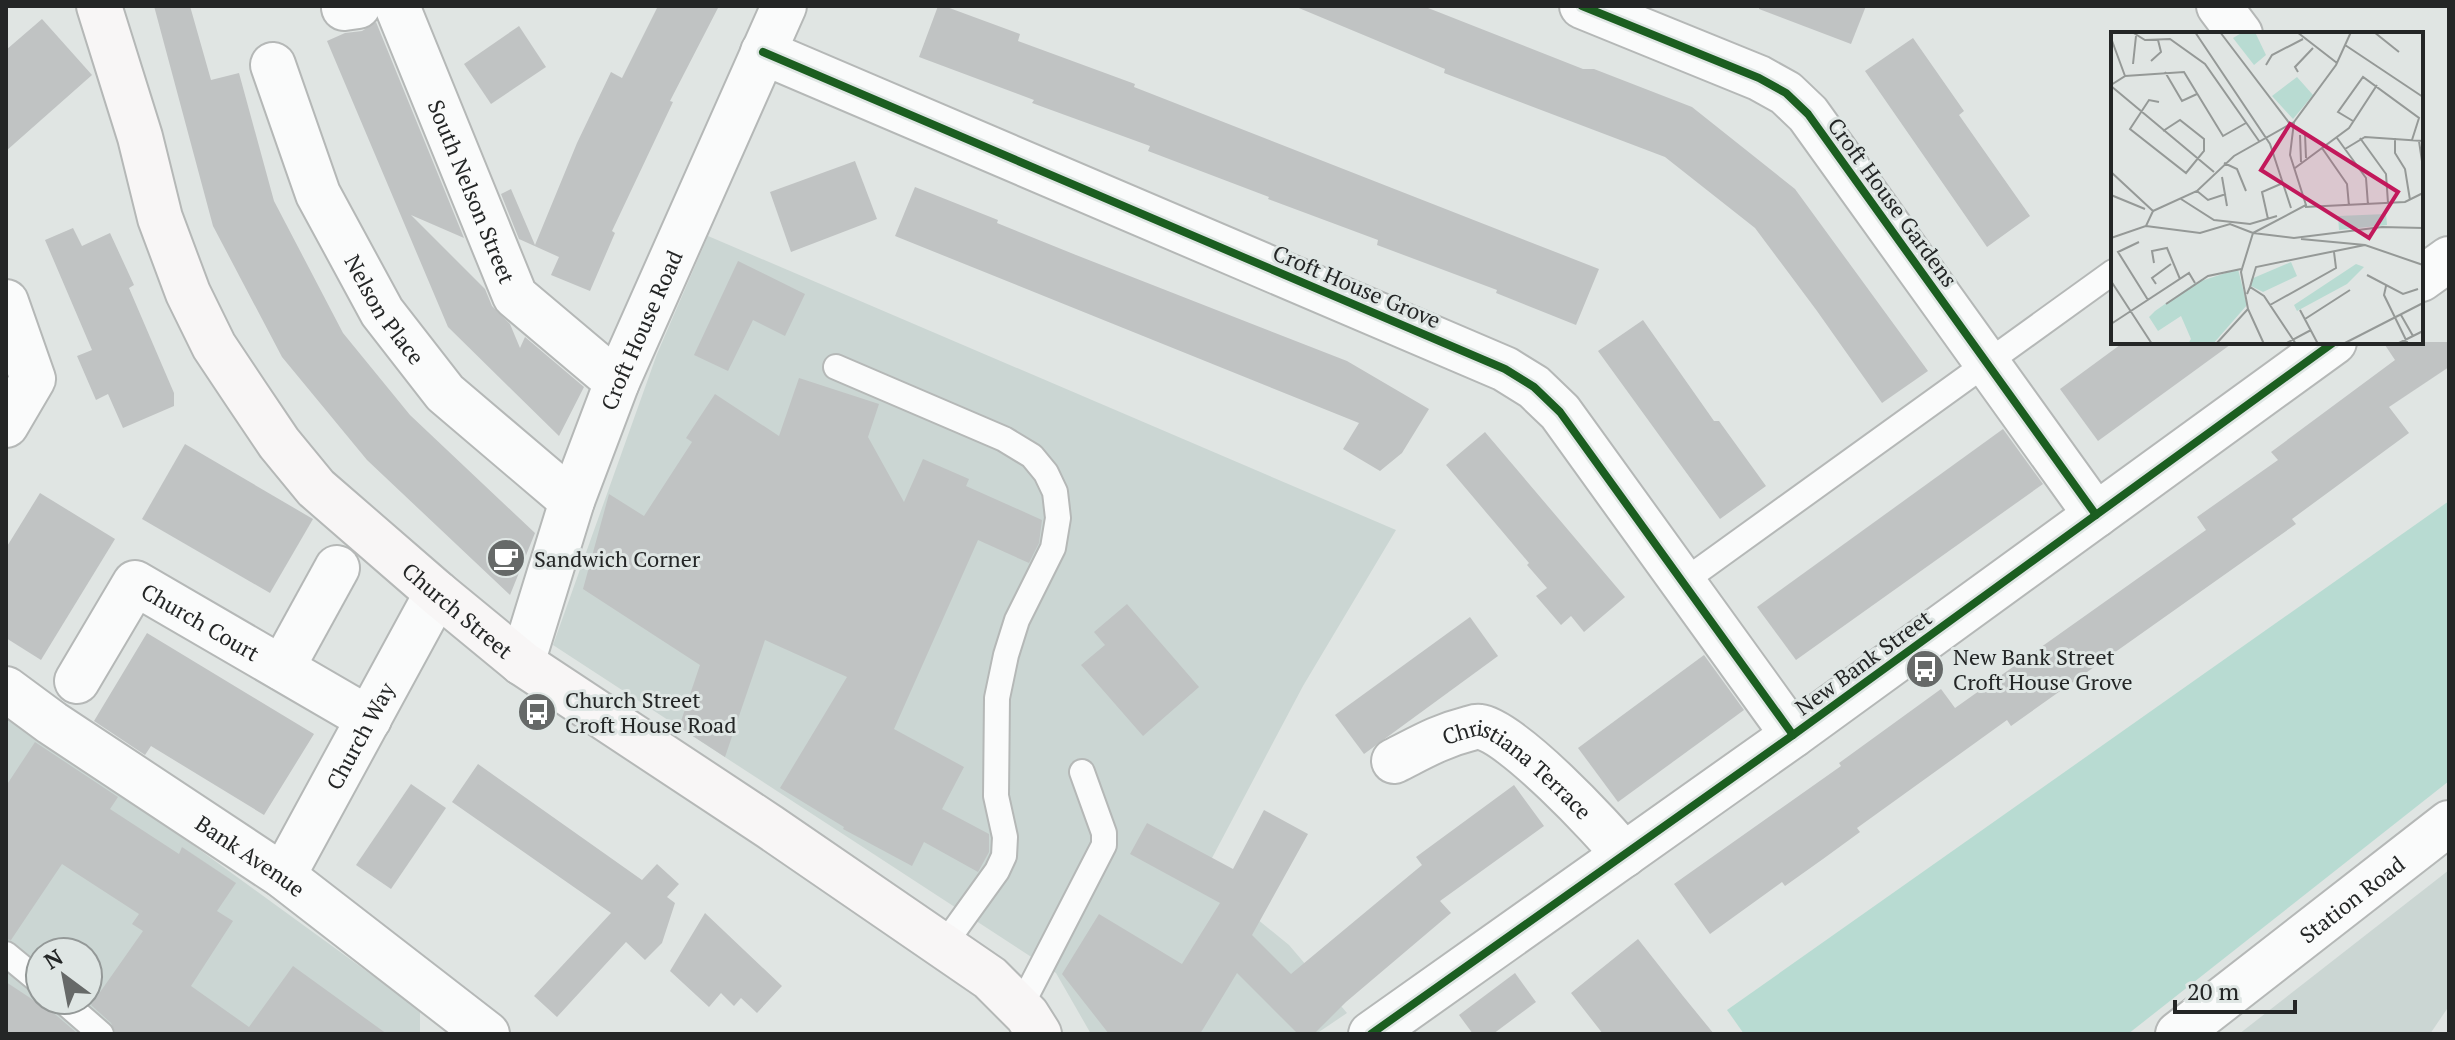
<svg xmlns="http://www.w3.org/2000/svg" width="2455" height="1040" font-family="'PT Serif',serif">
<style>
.built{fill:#cbd6d3;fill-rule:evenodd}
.green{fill:#b8dbd2}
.building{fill:#c0c3c3}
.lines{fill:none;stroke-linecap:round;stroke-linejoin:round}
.service-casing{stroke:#b5b8b7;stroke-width:28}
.minor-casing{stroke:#b5b8b7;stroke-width:48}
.secondary-casing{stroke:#b5b8b7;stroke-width:48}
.service{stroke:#fafbfb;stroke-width:24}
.minor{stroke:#fafbfb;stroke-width:44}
.secondary{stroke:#f8f6f6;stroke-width:44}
.cycleway-casing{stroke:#dfe6e4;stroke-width:13}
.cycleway{stroke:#1b5e20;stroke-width:8}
.labels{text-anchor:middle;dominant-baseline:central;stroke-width:6;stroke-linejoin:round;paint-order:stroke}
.street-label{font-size:22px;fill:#242626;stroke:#dfe6e4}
.poi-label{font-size:22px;fill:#242626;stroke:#dfe6e4;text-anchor:start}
.inset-road{fill:none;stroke:#959997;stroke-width:2}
.view{fill:#c2185b;fill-opacity:0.15;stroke:#c2185b;stroke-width:4}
.inset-edge{fill:none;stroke:#242626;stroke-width:4}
</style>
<rect width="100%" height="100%" fill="#e0e5e3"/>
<g class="built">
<polygon points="708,236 1396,530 1303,686 1203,875 1289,945 1347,1013 1316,1034 1091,1034 1056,973 553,645 657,354"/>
<path d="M6 709 420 1010V1034H6ZM40 952H88V1000H40Z"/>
<polygon points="2449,870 2449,1006 2430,1034 2239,1034"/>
</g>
<polygon class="green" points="2449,501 2449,781 2128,1034 1744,1034 1727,1010"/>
<g class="building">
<polygon points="154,6 190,6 211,80 239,73 274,201 343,333 410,415 535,533 510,595 367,460 282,357 213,226"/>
<polygon points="658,6 719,6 670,101 673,102 612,231 615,233 590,291 551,275 559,257 519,239 501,194 511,189 535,245 577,143 611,72 622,78"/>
<polygon points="938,6 944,6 1020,34 1018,41 1135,84 1134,87 1599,269 1576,325 1496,293 1497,290 1377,245 1378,240 1268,199 1269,197 1148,151 1150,146 1032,103 1034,100 919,57"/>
<polygon points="1294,6 1423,6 1583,69 1594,69 1692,107 1795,189 1928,371 1882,403 1817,311 1755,228 1665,157 1444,73 1445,69"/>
<polygon points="1759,6 1866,6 1851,44 1759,9"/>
<polygon points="42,19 92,75 6,151 6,50"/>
<polygon points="376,22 464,238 411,215 485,289 492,306 510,324 520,348 525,337 584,387 559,436 448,327 327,41 345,33 362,31"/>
<polygon points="519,26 546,67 491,104 464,64"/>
<polygon points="1913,38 1964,111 1959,115 2030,216 1987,247 1865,71"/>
<polygon points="855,161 877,219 791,252 770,192"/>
<polygon points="915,187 998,220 997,223 1076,255 1347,361 1429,409 1402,453 1380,471 1343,449 1359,423 895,236"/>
<polygon points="73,228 82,246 110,233 134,285 129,288 174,393 174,406 123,428 108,394 96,400 77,356 92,350 45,240"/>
<polygon points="738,261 805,294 785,336 753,320 728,371 694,355"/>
<polygon points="1643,320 1714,421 1719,421 1766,486 1720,519 1598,351"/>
<polygon points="2124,342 2234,342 2098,441 2060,389"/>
<polygon points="2383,342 2449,342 2449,367 2389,407 2409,433 2292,519 2296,524 2011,726 2007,720 1857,828 1860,832 1823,859 1785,886 1782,882 1710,934 1674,884 1841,766 1839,763 1941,689 1955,708 2206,530 2197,517 2278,460 2271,452 2395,360"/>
<polygon points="799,378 879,404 868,437 904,502 923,459 969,479 966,486 1042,520 1039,543 1029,563 978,540 894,729 964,767 942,809 989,834 989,852 978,872 924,842 912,866 843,829 844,827 780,788 847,677 765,640 725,757 679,727 700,665 583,589 609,494 644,516 692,442 686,438 715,394 779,436"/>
<polygon points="2003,429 2043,484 1796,660 1757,607"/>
<polygon points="1485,432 1625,597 1584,632 1571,616 1561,625 1536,596 1547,588 1527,565 1529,563 1446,465"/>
<polygon points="185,444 313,519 270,593 142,519"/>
<polygon points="40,493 115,539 41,660 6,638 6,548"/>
<polygon points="1127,604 1199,687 1143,736 1081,665 1105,645 1094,632"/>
<polygon points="1470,617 1498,656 1364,754 1335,715"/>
<polygon points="147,633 314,734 264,815 151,746 145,755 94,721"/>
<polygon points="1704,655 1744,710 1618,802 1578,748"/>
<polygon points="35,742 118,797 110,809 179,854 182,847 236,883 217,911 233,921 191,986 249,1027 293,966 387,1034 116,1034 111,1023 91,1005 143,931 132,924 139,914 62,864 11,940 6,939 6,786"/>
<polygon points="478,764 642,880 657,864 679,884 667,897 675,903 662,943 645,960 626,942 557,1017 534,996 611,913 452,802"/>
<polygon points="411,784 446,808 391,889 356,865"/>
<polygon points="1514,785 1544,826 1440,901 1451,913 1346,1002 1314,1034 1298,1034 1237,973 1200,1034 1109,1034 1062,974 1099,914 1182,964 1220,903 1130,854 1147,823 1233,869 1264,810 1308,834 1252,935 1291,974 1422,865 1416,857"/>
<polygon points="705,913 782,986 757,1013 741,998 734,1006 721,993 709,1007 670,971"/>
<polygon points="1638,939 1683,996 1714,1034 1603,1034 1571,993"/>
<polygon points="1515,973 1536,1002 1493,1034 1473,1034 1459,1015"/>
<polygon points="6,982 56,1015 78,1034 6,1034"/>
</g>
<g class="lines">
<g class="service-casing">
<g id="service">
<polyline points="836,367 1004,439 1032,456 1046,473 1055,492 1058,518 1053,548 1017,620 1006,655 997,698 996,796 1005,837 1004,856 997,871 943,946"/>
<polyline points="1683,582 2113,272"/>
<polyline points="6,954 40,982"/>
<polyline points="62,1000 101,1034"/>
<polyline points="1020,1008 1104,845 1104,833 1082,772"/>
</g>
</g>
<g class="minor-casing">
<g id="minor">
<path id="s1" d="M397 6 515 296 617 382"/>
<polyline points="1582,6 1759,78 1786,93 1808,114 2096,515"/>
<polyline points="2219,6 2240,34"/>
<polyline points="344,8 358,6"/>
<polyline points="763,52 1505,369 1534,387 1560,412 1793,735"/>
<path id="s2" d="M273 65 318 194 382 312 445 393 572 501"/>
<polyline points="2421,279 2449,259"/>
<polyline points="6,302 33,379 6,425"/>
<path id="s3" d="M522 663 572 501 617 382 784 6"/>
<polyline points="282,668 337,568"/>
<path id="s4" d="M77 681 135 583 369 719"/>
<path id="s5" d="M6 689 52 723 283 876 487 1034"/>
<path id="s6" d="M1394 761C1420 748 1440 736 1468 729 1472 728 1476 726 1480 727 1510 730 1604 829 1624 855"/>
<path id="s7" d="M283 876 437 593"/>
<polyline points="1371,1034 1793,735 2334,342"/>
<path id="s8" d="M2178 1034 2449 823"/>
</g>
</g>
<g class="secondary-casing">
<g id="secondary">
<path id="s9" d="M99 6 140 137 160 218 188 293 214 346 246 394 279 443 316 488 437 593 522 663 770 827 990 978 1027 1015 1039 1034"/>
</g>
</g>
<use href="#service" class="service"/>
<use href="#minor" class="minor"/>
<use href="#secondary" class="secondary"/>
<g class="cycleway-casing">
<g id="cycleway">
<polyline points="1582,6 1759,78 1786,93 1808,114 2096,515"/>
<polyline points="763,52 1505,369 1534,387 1560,412 1793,735"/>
<polyline points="1371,1034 1793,735 2334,342"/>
</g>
</g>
<use href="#cycleway" class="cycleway"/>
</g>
<defs>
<g id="cafe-disc" transform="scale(2)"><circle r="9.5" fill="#666968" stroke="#dfe6e4"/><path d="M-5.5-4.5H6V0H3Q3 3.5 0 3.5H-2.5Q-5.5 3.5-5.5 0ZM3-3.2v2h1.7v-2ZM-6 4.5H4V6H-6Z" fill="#fff"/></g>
<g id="bus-disc" transform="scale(2)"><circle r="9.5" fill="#666968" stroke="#dfe6e4"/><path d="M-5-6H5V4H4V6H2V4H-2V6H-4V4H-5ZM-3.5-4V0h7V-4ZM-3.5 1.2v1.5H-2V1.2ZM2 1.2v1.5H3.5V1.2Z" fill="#fff"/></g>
</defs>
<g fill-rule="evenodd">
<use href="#cafe-disc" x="506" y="558"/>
<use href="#bus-disc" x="1925" y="669"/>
<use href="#bus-disc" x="537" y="712"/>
</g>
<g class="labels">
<g class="street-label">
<text stroke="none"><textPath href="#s1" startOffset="200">South Nelson Street</textPath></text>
<text transform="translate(1893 202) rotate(54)">Croft House Gardens</text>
<text transform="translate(1357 286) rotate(23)">Croft House Grove</text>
<text stroke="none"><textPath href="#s2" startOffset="270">Nelson Place</textPath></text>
<text stroke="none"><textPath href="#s3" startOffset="354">Croft House Road</textPath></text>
<text stroke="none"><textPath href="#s9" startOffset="722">Church Street</textPath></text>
<text stroke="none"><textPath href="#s4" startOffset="190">Church Court</textPath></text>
<text transform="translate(1863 662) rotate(-36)">New Bank Street</text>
<text stroke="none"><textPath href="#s7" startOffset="160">Church Way</textPath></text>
<text stroke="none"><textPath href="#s6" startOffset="144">Christiana Terrace</textPath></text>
<text stroke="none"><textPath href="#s5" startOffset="296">Bank Avenue</textPath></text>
<text stroke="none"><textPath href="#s8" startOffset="220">Station Road</textPath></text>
</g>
<g class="poi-label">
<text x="534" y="558">Sandwich Corner</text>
<text x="1953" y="656">New Bank Street<tspan x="1953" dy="25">Croft House Grove</tspan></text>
<text x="565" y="699">Church Street<tspan x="565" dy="25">Croft House Road</tspan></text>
</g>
</g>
<g transform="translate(2111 32)">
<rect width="312" height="312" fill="#e0e5e3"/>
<path d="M132 0H144L155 23 143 33 122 6ZM186 45 202 63 182 87 161 64ZM275 182 276 193 228 198 227 184ZM180 230 186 244 152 260 140 254V247ZM245 232 253 235 236 252 186 279 183 273ZM127 237 136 273 102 312H77L80 307 70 284 47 299 38 285 44 279 84 251Z" fill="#b8dbd2"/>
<path class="inset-road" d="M21 0 34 8 59 7 94 32 148 109M84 0 159 112 180 176M109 0 179 92M186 0 226 31M263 0 288 20M0 6 14 44 0 53M234 13 312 65M40 29 50 20 47 8M22 32 25 4M155 33 161 23 192 7M54 40 71 69 86 62M187 40 184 35 202 16M14 44 73 40 112 104 135 91M0 54 103 140M48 70 38 68 19 97 75 141 93 119V107L69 88 52 99M242 89 227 80 252 45 308 86 301 108M194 102 195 126M189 103 190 130M226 106 255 146 257 173M249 106 275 142 277 171M284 106V121L294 137 299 168M308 109 312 136M211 116 236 152 238 174M234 117 254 105 312 109M113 131 126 137 135 159M184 136 238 96 266 53M0 140 42 179M111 145 116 174M86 159 97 168 115 162M0 163 34 177M70 167 103 188 139 192 166 184M194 175 294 170 312 161M42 179 86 159 123 124 183 90 225 33 240 0M157 187 151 160 172 151M35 194 89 201 119 192 142 201M142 201 183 206 271 195 312 196M142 201 195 173 179 123 183 90M0 206 35 194 42 179M190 207 254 213 312 233M28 210 7 220 37 268M43 231 41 219 56 216 69 247M256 243 292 262 307 257M0 249 41 312M45 252 41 246 60 232M275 254 273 263 297 312M139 255 145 235 254 213M136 262 139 255 153 264 185 312M55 272 97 244 130 237M159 273 225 236 223 220M137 277 153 312M189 278 207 312M290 283 302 304M194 287 239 258M0 292 78 241 84 251M105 312 137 277 130 240 142 201M174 312 200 298M232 312 312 271M286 312 312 299"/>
<path class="view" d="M179 92 287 160 258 206 150 138Z"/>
<rect width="312" height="312" class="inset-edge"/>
</g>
<rect width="2455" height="1040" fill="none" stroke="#242626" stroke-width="16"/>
<g transform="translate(64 976) rotate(328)"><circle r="38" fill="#dfe6e4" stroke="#949998" stroke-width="2"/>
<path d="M0-6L14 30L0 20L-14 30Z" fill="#666968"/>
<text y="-12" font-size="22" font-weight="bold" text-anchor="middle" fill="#242626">N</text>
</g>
<path d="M2175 1000v12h120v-12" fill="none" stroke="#242626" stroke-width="4"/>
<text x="2187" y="1000" font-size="24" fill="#242626" stroke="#dfe6e4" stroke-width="6" paint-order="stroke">20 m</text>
</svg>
